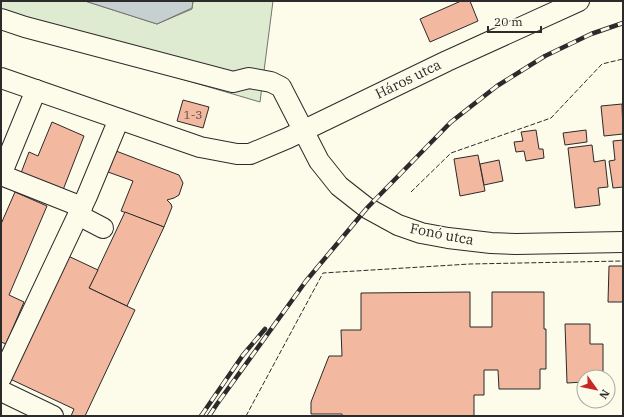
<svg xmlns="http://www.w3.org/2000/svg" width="624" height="417" font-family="'IBM Plex Serif',serif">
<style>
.green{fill:#deebd1;stroke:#74746e}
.water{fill:#c7d0d0;stroke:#74746e}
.building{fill:#f2b8a0;stroke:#2b2b2b}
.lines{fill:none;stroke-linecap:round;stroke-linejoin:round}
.minor-casing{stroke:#2b2b2b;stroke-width:22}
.minor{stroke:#fdfbea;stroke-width:20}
.rail-casing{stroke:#2b2b2b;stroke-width:4.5}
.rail{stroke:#fdfbea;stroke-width:3;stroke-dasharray:9;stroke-linecap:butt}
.fence{stroke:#2b2b2b;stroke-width:1;stroke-dasharray:5 2;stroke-linecap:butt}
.labels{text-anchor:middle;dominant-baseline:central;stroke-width:3;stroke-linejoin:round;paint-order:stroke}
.number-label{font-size:12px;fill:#5d4e48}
.street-label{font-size:14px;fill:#2b2b2b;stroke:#fdfbea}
</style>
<rect width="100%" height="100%" fill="#fdfbea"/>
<polygon class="green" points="1,1 85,1 157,24 192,9 193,1 273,1 260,102 1,26"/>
<polygon class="water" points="85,1 193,1 192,8 157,24"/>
<g class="building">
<polygon points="461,1 470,1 478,21 430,42 420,19"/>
<polygon points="183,100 209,107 203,128 177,121"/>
<polygon points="622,104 623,134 604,136 601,106"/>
<polygon points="52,122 84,136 63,190 21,173 29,152 38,156"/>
<polygon points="536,130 539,149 543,149 544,158 526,161 524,151 516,152 514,142 523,141 521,132"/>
<polygon points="586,130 587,142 565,145 563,133"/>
<polygon points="623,140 623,187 613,188 609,161 615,160 613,141"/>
<polygon points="592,145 594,162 605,160 608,187 598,188 600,205 575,208 568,148"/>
<polygon points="116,151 179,175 183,183 179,195 174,198 167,200 171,204 172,207 164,227 121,211 133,181 108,172"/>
<polygon points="478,155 485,191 460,196 454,159"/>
<polygon points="499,160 503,181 484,185 480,164"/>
<polygon points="15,192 47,206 9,295 24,302 6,344 1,342 1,224"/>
<polygon points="125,212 164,227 127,306 89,288"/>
<polygon points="66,255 98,270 89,288 135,310 85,416 71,416 74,409 8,378"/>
<polygon points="609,266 623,266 623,302 608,302"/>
<polygon points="470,292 470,327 492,327 492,292 544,292 544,329 546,329 546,369 540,369 540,389 499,389 498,370 484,370 484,395 474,395 474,416 342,416 342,414 311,414 311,402 329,356 342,356 341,330 361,330 361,293"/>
<polygon points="565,324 590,324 590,344 603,344 603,377 584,377 584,382 567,383"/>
</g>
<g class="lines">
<g class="minor-casing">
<g id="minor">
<polyline points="1,19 25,27 233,82 249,78 271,82 281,87 319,161 339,186 367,208 398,225 421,233 448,238 491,243 516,244 623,242"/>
<polyline points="1,78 200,147 237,154 250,154 288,138 447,61 579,1"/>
<polyline points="1,175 36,90"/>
<polyline points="1,175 82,207"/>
<polyline points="78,215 103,228"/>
<polyline points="1,378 87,196 119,119"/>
<polyline points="1,391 53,416"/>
</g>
</g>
<use href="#minor" class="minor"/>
<g class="rail-casing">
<g id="rail">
<polyline points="201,416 243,355 265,329"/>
<polyline points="209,416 217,404 306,281 367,208 451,122 497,86 545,56 591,34 623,23"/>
</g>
</g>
<use href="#rail" class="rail"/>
<g class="fence">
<polyline points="411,192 451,153 551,118 602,64 623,59"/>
<polyline points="246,416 323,273 470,264 623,261"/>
</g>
</g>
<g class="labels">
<g class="number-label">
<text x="193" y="114">1-3</text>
</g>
<g class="street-label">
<text transform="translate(408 79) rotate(-26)">Háros utca</text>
<text transform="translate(442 234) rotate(11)">Fonó utca</text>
</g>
</g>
<rect width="624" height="417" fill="none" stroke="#2b2b2b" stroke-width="4"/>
<g transform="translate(596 389) rotate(123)"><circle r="19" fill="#fdfbea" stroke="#a9a89e"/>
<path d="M0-3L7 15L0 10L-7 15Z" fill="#c62828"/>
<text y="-6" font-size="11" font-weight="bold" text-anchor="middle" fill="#2b2b2b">N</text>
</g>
<path d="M488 26v6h53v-6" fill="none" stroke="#2b2b2b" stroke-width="2"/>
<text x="494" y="26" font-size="12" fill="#2b2b2b" stroke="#fdfbea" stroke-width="3" paint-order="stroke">20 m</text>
</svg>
